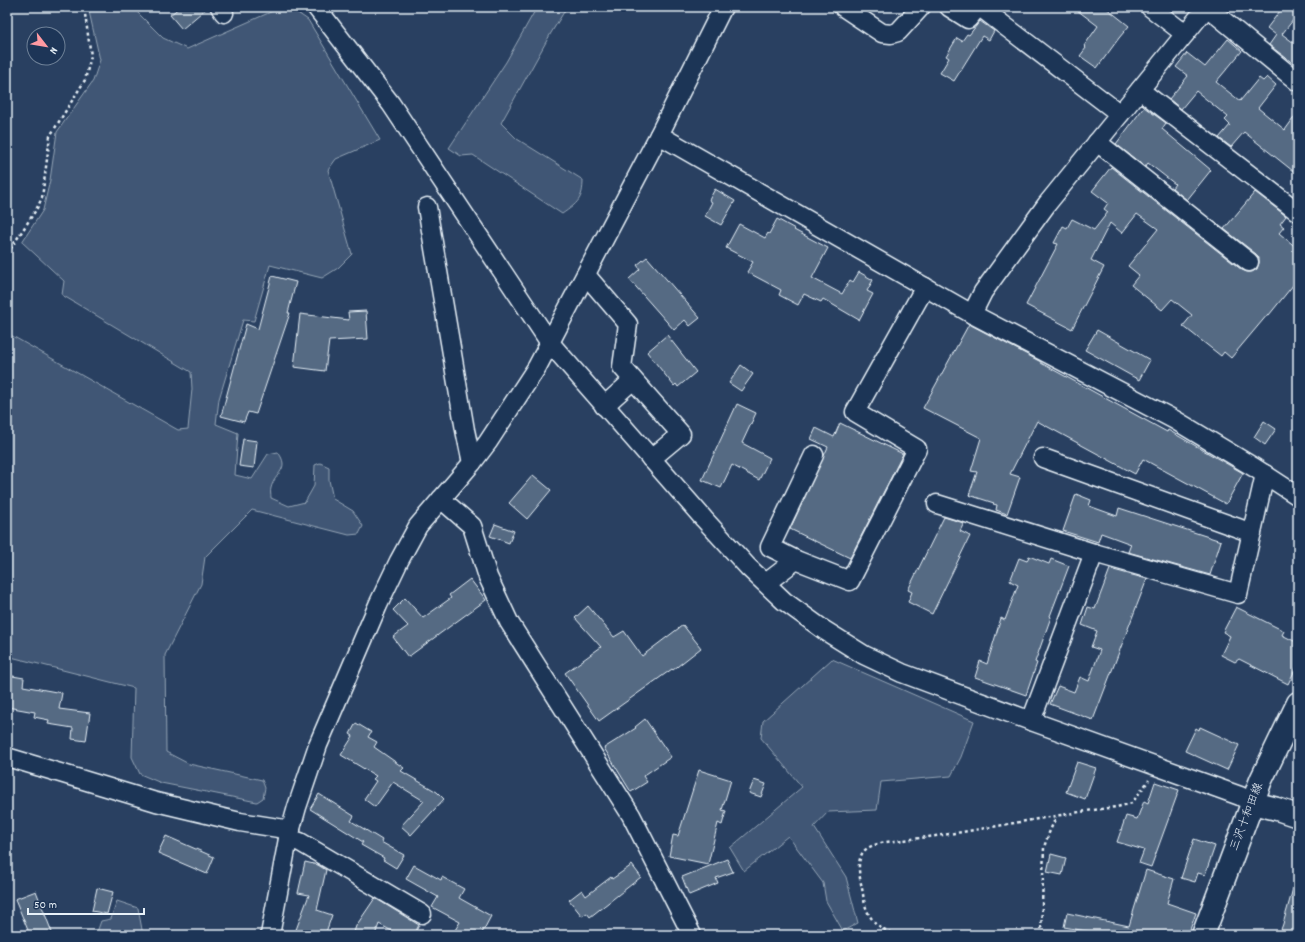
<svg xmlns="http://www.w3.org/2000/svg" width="1305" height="942" font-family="Dekko,'Klee One',sans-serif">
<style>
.green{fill:#415774;stroke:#94a4b6}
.building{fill:#556a83;stroke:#e8f1f8}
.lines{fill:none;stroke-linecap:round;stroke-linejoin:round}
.minor-casing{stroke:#e8f1f8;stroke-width:21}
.major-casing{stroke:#e8f1f8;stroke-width:25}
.path{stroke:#e8f1f8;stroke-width:2.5;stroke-dasharray:3 3;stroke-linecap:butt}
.minor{stroke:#1d3557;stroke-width:18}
.major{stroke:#1d3557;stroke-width:22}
.labels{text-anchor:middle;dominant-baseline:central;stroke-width:3.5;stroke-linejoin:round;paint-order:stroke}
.street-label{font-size:12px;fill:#e8f1f8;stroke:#1d3557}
</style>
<rect width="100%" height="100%" fill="#294061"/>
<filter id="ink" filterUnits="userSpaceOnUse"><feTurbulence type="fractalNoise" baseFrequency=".025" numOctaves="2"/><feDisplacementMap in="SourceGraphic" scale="8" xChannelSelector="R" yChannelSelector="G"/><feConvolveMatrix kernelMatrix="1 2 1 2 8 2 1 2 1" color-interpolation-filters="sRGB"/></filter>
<g filter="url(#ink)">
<g class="green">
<path d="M88 7H132L163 38 187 49 282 7H289L308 20 380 140 336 159 328 170 352 254 338 268 322 278 270 265 254 321 243 320 219 399 216 424 238 433 235 475 252 479 268 454 278 452C291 470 275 472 271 488 270 491 271 495 271 498L289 506 305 502 314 486 315 465 320 463 329 467V480L333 499 353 511 363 526 359 534 349 535 252 510 205 557 201 584 165 655 166 752 189 764 262 780 265 788 263 798 257 802 161 783 140 774 132 757 134 688 7 656V333L178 430 188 429 192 389 191 372 62 295 64 281 22 242 43 210 50 180 57 132 93 81 100 60Z"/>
<path d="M537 7H567L551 33 501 123 517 139 583 180C583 199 578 203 562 214L473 155 461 156 449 148 506 62Z"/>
<polygon points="832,659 974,721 961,757 951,776 881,782 877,810 828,812 814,827 846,877 858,923 843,931 826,901 823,883 788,836 744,871 730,848 802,787 761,738 763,721"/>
<polygon points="117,901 138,908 143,935 96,935 101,921 111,919"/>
</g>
<g class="building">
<polygon points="180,7 208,7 182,29 170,15"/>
<polygon points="1073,7 1105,7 1129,26 1119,38 1097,68 1080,56 1086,48 1084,46 1098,26"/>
<polygon points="1283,7 1298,7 1298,14 1282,34 1298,46 1298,67 1269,45 1276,35 1267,28"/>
<polygon points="980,21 994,31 989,40 982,36 954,81 940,73 949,58 946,56 957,38 962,41 967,34 969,35"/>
<polygon points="1228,39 1242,51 1216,82 1240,101 1259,78 1263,81 1267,77 1276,85 1258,108 1285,130 1298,112 1298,175 1244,132 1231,147 1219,138 1230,125 1225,120 1228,117 1196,91 1181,109 1169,99 1188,76 1176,67 1187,53 1205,67"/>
<polygon points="1144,107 1166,123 1162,129 1211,170 1187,200 1172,188 1175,184 1148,163 1145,167 1116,144"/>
<polygon points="1111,167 1242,270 1247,272 1252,272 1257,269 1259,263 1259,258 1256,254 1224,229 1255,192 1286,216 1280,224 1284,227 1279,233 1298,249 1298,279 1269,315 1268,314 1231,358 1224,352 1221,356 1183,326 1192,315 1172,299 1162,310 1131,285 1139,275 1128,266 1158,229 1137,214 1122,233 1110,223 1091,260 1104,267 1072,329 1026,305 1058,244 1054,243 1063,226 1067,228 1072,219 1094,230 1108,212 1104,209 1108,203 1092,191"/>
<polygon points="715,189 735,201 721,225 705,216 712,202 709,200"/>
<polygon points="777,219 795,229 794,230 828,248 812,278 842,294 850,280 853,282 859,272 873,280 867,291 873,294 859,320 823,299 821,302 804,294 798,305 779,295 781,290 747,272 753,262 726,248 739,224 765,238 768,233 769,234"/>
<polygon points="647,257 700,318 690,326 685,320 674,330 629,279 640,269 637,265"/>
<polygon points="272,276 296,282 288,313 290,313 256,414 248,412 244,422 221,416 246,324 258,329"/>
<polygon points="366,311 368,339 329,341 325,371 294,367 300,314 349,320 348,312"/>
<polygon points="969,324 1041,362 1041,363 1167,432 1168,430 1243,473 1226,504 1143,459 1135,474 1037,421 1010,474 1020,477 1007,514 996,510 997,505 993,504 994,503 969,495 977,472 971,471 981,438 923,408"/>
<polygon points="1097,330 1150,360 1139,380 1085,350"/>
<polygon points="667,335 696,372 678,387 676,384 674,386 647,352"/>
<polygon points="741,365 753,374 741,391 729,383"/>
<polygon points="737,404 756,413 742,443 770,458 759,480 732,465 721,488 702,480"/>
<polygon points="1264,421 1276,429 1265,445 1254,437"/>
<polygon points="840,423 903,454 850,558 790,529 828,447 811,439 816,428 834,437"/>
<polygon points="243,439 257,441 254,468 239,466"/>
<polygon points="533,475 551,490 527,519 509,503"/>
<polygon points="1076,494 1091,500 1089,506 1117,516 1119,508 1221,541 1210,575 1128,552 1131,544 1101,533 1098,542 1063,531"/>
<polygon points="944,517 964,523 960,531 970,536 932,614 908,602 912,592 908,590"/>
<polygon points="495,524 514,531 509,543 490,536"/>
<polygon points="1029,556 1049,564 1051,559 1069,566 1050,616 1051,617 1035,662 1037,663 1026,695 975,677 980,661 987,664 1001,618 1005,620 1018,585 1010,581 1019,558 1027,561"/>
<polygon points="1110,569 1147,579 1093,720 1050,704 1058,686 1074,692 1080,677 1089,681 1100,650 1091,647 1097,631 1082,625 1088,607 1095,609"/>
<polygon points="470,579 486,600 408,657 393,637 408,626 393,610 405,598 423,618 451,598 449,595"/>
<polygon points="588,606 614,637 624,631 642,656 683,625 701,648 673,670 672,669 599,721 565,673 601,647 575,618"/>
<polygon points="1236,607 1284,631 1282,635 1298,643 1298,664 1288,684 1239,659 1235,662 1221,655 1230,636 1223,632"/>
<polygon points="7,675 24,678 23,686 62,693 59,709 90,713 86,741 72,739 73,728 48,724 49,720 34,717 35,712 7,707"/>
<polygon points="645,719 671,757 643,776 647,782 631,792 604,748 636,728 635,727"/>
<polygon points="356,723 371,732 368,737 377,742 374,747 404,768 401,771 437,792 444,799 411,835 401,826 424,801 393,782 375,807 364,799 376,781 373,779 376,776 341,755 353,736 350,734"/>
<polygon points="1200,727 1239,745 1227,770 1185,751 1196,728 1199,730"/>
<polygon points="1077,762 1096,768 1085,799 1066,792"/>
<polygon points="699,770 731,780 722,810 726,811 722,825 718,823 708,864 669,856 673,835 678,836"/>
<polygon points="754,780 766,784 761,797 749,793"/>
<polygon points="1155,782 1179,790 1151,867 1139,863 1144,850 1117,842 1126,816 1137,819 1144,801 1148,803"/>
<polygon points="319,794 354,816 351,821 382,840 381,842 404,855 396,868 383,860 384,858 361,845 363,842 310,809"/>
<polygon points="166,836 214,857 207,874 158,853"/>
<polygon points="1194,839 1215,846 1205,875 1198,873 1195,882 1181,878"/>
<polygon points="1051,854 1066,858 1062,875 1047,872"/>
<polygon points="727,859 733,872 716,878 718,883 689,895 682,877"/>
<polygon points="305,862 318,865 326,870 317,910 332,915 325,935 294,935 309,895 298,893"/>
<polygon points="414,865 441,880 442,877 464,889 459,898 491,916 481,935 452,935 460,922 432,907 438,897 406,879"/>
<polygon points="632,865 641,877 590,917 587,913 582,916 569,900 582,890 586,896 611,877 612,879"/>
<polygon points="1146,870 1174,879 1167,903 1196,913 1188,935 1108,935 1064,927 1067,913 1129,926"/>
<polygon points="1294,885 1298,885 1298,935 1279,935 1283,924"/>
<polygon points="97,888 113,892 107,914 92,911"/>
<polygon points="36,891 53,935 30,935 15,899"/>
<polygon points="375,898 419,925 414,935 399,935 379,924 375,935 353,935 356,926"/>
</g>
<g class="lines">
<g class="minor-casing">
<g id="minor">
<polyline points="220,7 224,13"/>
<polyline points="316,7 391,104 550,343 704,519 748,567 784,601 824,630 864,655 902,673 1031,721 1240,796 1253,803"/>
<polyline points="843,7 882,33 891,34 898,32 921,7"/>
<polyline points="949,7 968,19 978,7"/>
<polyline points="980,7 1120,114"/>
<polyline points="1150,7 1185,34"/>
<polyline points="1207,7 1298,82"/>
<polyline points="1140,90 1298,212"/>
<polyline points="659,135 972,314 1175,420 1255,468 1298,496"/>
<polyline points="1097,142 1249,262"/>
<polyline points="427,207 465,430 472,463"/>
<polyline points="586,275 628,324 622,367 681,434 651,459"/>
<polyline points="972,314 983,292 1047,204 1207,7"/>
<polyline points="604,406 633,380"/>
<polyline points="1043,458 1252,533"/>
<polyline points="441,499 472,526 488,577 509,622 631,815 692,935"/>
<polyline points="937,504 1094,553 1238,594 1265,474"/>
<polyline points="796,560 770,547 814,455"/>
<polyline points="766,583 796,560 850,581 917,449 855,412 925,287"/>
<polyline points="1031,721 1094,553"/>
<polyline points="7,757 156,802 240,822 291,830"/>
<polyline points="288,839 300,842 422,914"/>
<polyline points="270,935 288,839 297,807 318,745 378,605 399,561 418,526 472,463 488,442 537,367 659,135 723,7"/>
</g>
</g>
<g class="major-casing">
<g id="major">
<polyline points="1253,803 1277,809 1298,816"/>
<polyline points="1203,935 1261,780 1298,703"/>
</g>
</g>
<g class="path">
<polyline points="7,254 36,210 42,198 50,136 85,80 91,56 84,7"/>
<path d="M897 935C875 927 866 917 863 894 861 881 855 864 863 852 872 841 899 841 912 839 981 831 1048 815 1117 807L1132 803 1149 780"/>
<polyline points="1041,935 1044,847 1049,833 1056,817"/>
</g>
<use href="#minor" class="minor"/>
<use href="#major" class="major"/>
</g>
</g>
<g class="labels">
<g class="street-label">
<text transform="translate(1247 817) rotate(-69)">三沢十和田線</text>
</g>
</g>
<rect width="1305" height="942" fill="none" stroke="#1d3557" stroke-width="24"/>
<rect x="12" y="12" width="1281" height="918" fill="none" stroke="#e8f1f8" stroke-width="1.5" filter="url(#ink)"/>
<g transform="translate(46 46) rotate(121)"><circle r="19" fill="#1d3557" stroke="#6e8097"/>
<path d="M0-3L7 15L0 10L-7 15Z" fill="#ff9aa2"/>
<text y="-6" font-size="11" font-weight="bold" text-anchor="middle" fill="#e8f1f8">N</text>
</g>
<path d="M28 908v6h116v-6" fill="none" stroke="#e8f1f8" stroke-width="2"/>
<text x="34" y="908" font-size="12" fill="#e8f1f8" stroke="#1d3557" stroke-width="3" paint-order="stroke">50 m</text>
</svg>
